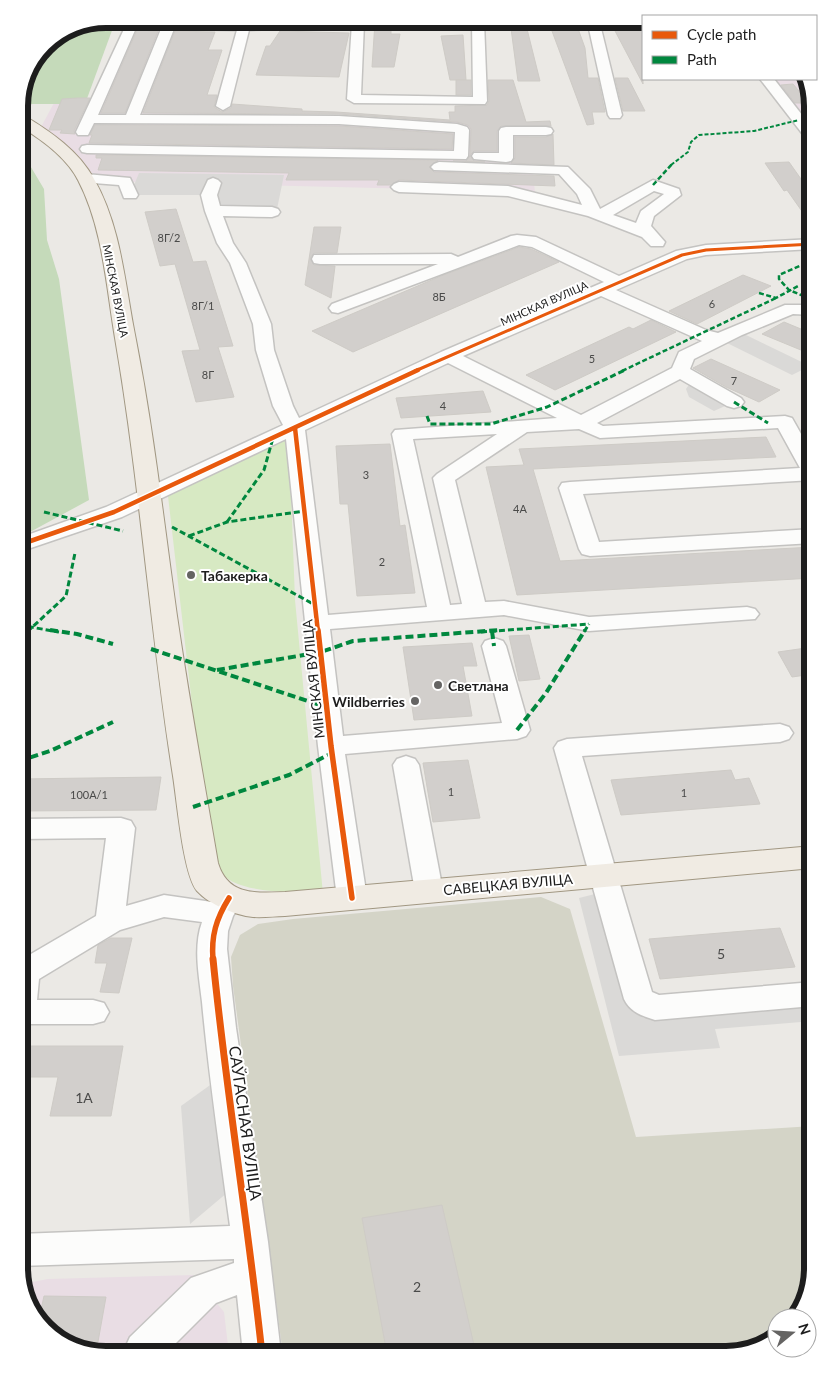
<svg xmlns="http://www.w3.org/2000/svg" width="832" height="1373" font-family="Lato,sans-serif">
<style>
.industrial{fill:#e9dde4}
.construction{fill:#d4d4c7}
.grass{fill:#d7e9c3}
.forest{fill:#c5daba}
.parking{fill:#dad9d7}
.building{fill:#d2cfcc;stroke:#cecbc6}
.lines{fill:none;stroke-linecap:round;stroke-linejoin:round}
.minor-casing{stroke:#c4c3c1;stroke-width:3}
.major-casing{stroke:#a19782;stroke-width:2}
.minor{fill:#fcfcfb;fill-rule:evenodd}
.major{fill:#f0ebe3;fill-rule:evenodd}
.quiet-far3{stroke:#00873e;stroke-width:2;stroke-dasharray:4 2;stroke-linecap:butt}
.quiet-far2{stroke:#00873e;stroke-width:2.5;stroke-dasharray:5 2.5;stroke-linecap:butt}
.quiet-far1{stroke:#00873e;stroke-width:3;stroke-dasharray:6 3;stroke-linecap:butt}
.quiet{stroke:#00873e;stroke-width:4;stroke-dasharray:8 4;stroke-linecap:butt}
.cycleway-far3-casing{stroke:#fff;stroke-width:5}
.cycleway-far2-casing{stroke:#fff;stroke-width:7}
.cycleway-far1-casing{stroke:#fff;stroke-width:9}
.cycleway-casing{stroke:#fff;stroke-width:10}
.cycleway-far3{stroke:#e8590c;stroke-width:3}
.cycleway-far2{stroke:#e8590c;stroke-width:4.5}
.cycleway-far1{stroke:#e8590c;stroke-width:5.5}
.cycleway{stroke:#e8590c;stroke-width:7}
.poi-dot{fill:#656463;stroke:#fff;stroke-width:2}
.labels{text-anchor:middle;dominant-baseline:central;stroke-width:4;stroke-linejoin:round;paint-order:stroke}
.number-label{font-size:11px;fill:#4a4a49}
.far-street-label{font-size:11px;fill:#1d1d1d;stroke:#fff}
.poi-label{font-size:14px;font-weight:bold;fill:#1d1d1d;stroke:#fff;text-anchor:start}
.street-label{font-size:14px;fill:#1d1d1d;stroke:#fff}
.near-number-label{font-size:14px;fill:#4a4a49}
.near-street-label{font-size:16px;fill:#1d1d1d;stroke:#fff}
.rim{fill:none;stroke:#1d1d1d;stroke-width:6}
</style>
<rect width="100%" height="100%" fill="#ebe9e5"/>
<g class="industrial">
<polygon points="138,28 195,29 162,110 527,124 535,192 97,181 41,127 54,103 102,100"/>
<polygon points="774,79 807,79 813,105 813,126"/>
<polygon points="193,1275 224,1312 229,1354 100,1354 57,1340 28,1306 22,1284 48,1279"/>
</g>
<polygon class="construction" points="541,897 570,909 636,1137 813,1126 813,1268 802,1311 794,1318 777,1318 777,1334 765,1345 727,1354 283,1354 233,986 231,957 240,935 258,924 293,919"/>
<path class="grass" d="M289 438 295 600 323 894C295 891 259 894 233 882 221 876 215 862 209 851L168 496Z"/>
<g class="forest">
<polygon points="72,25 114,25 85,104 19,104 19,100 44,44"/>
<polygon points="19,147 44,189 47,240 59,279 89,500 19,538"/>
</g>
<g class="parking">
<polygon points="139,173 284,175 277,209 207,208 200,195 130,195"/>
<polygon points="742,333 810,366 792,375 723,341"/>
<polygon points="693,379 734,402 714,411 689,397 686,389"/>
<polygon points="595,894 626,1002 644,1018 813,1005 813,1021 715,1029 720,1048 619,1056 579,898"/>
<polygon points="213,1083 228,1192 190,1224 181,1106"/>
</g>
<g class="building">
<polygon points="619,20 643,20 643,84 614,29 623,29"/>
<polygon points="510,21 525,21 540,81 518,81"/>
<polygon points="375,22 391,22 391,34 400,34 394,67 372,67"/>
<polygon points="549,23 576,23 585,48 588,78 598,78 605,112 592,112 594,124 587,125"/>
<polygon points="137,30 158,31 125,113 101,113"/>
<polygon points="175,31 215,32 208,50 222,50 207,95 217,95 214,107 222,112 231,108 232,104 302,109 302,111 336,112 450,120 449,112 455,112 455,106 487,105 489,101 488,80 513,80 526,122 550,121 551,126 501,126 497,131 497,151 474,151 470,155 474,161 485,162 453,161 466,161 470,156 471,129 468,125 457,122 339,114 143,113"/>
<polygon points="280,31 349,33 339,77 256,75 266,46 270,46"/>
<polygon points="463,35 466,80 450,80 441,36"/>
<polygon points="615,78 628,78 645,111 623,111"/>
<rect x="456" y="80" width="15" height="15"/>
<polygon points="793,84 809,103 795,103 781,85"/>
<polygon points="77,98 90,98 74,131 75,134 60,133 62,130 49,130 62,99"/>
<polygon points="95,125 339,126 453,134 452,149 89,143 92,135 90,135"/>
<polygon points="553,134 554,165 511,163 515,158 515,137 546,137"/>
<polygon points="96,155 438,160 429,167 434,172 554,176 555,186 399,180 391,185 377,185 379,180 286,180 289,173 98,170 102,158 96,158"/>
<polygon points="789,162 813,196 813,227 787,190 784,191 765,163"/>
<polygon points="176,209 193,262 206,261 233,346 218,347 234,397 196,402 182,351 200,350 175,264 160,266 145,212"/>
<polygon points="314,227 341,227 337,253 314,253 310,258 314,265 335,266 331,298 305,285"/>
<polygon points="519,247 531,249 559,262 353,352 312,331 441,276"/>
<polygon points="743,275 771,286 697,324 669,311"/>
<polygon points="651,320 676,332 555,390 526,375 629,327 633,329"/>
<polygon points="784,322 813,334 813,355 762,334"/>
<polygon points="711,359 780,390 759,402 726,387 693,368"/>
<polygon points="483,391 491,412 401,418 396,398"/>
<polygon points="766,437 776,457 533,469 560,561 813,547 813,578 517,595 486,467 524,465 519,449"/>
<polygon points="390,444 400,526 405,525 415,593 357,596 348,504 340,504 336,446"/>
<polygon points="529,635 540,679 519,681 509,636"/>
<polygon points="472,643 477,666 463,666 472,716 414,720 403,647"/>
<polygon points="806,648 813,661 813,674 792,677 778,652"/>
<polygon points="468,760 480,818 433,822 423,763"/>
<polygon points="731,770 735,780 749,778 760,804 621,815 611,780"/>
<polygon points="161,777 156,810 19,811 19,779"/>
<polygon points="780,928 795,967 660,979 649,939"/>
<polygon points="111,938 132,938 119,993 100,992 107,963 95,963 98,945"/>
<polygon points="19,1046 123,1046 111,1116 50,1116 58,1077 19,1077"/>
<polygon points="442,1205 476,1354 387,1354 362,1218"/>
<polygon points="44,1296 106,1297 96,1353 57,1340 39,1319"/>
</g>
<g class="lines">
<g class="minor-casing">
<g id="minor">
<polygon points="587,20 599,20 622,115 620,118 610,118 608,115"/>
<polygon points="472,21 484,21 487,101 485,104 354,103 347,99 352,23 364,23 361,95 473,97"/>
<path d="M350 23 344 27 249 30 230 106 223 110 216 106 237 30 174 29 140 115 339 116 457 124 467 127 469 130 468 156 466 159 87 153 82 152 80 149 82 146 87 145 454 151 455 132 339 124 94 123 88 135H78L76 132 126 25ZM136 28 161 29 126 115H98Z"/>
<polygon points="760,79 774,79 813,129 813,142 808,141"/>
<polygon points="506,127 546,127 551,128 553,131 551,134 546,135 513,135 513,158 511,161 506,162 474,159 472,156 474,153 499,153 499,131 501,128"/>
<path d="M439 162 568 167 590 189 600 209 653 180 679 189 681 195 654 216 651 226 665 242 663 246H651L642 237 588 216 508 196 399 192 394 190 391 187 394 184 399 182 508 186 582 205 577 194 559 174 434 170 431 167 434 164ZM654 191 664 194 641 211 636 223 613 215Z"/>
<polygon points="86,174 130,178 138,195 136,198 124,198 119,185 81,182 78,179 81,176"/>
<path d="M213 178 218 180 221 183 217 195 220 206 272 207 278 209 280 212 278 215 272 217 223 216 233 243 246 263 271 324 274 350 293 406 299 418 441 352 604 282 532 247 519 245 338 313 332 312 329 308 332 304 438 264H320L314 263 312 259 314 255 451 254 458 257 511 236 517 235 536 237 619 276 676 251 706 245 813 239V249L706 255 687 259 616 290 706 330 718 333 785 305H813V315L793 314 742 335 694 359 690 369 741 398 744 402 741 406 734 408 727 406 680 379 597 423 603 426 785 416 792 418 813 455V480L583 494 599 542 813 529V543L590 556 582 554 579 549 559 488 562 483 570 482 800 468 778 428 600 438 579 429 527 432 455 480 485 602 504 601 589 617 747 607 755 609 759 614 755 619 589 631 504 615 330 629 343 736 502 723 482 646 485 641 494 638 503 641 506 646 530 730 526 736 517 739 345 754 367 898 362 906 352 909 342 906 337 898 318 746 286 439 122 517 19 552V538L106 507 283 425 273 406 256 350 253 324 230 263 217 243 205 211 201 195 208 180ZM601 296 702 341 679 352 672 368 581 415 463 356ZM448 363 557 418 395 430 392 434 427 607 328 615 305 430ZM497 434 437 474 433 478 462 604 450 605 413 439Z"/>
<path d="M780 724 789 727 793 733 789 739 780 742 582 756 652 992 659 995 813 982V1006L655 1020C642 1016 630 1012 624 999L554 748 558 742 567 739Z"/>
<polygon points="406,756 415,759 419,765 443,891 439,899 429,902 419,899 415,891 393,765 397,759"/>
<path d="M121 818 131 821 135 828 126 906 164 895 212 902 219 890 229 887 239 890 244 898 233 916 228 931 227 949 236 1028 268 1242 281 1354H243L237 1295 216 1303 165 1354H126L124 1350 130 1337 191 1278 234 1263V1259L19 1266V1234L230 1226C220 1152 209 1077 202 1002 199 976 193 947 202 922L164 917 120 930 39 979 37 1000H93L104 1003 109 1012 104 1021 93 1024H19V961L96 916 106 838 19 839V819Z"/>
</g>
</g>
<g class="major-casing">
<path id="major" d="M19 114 25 116C51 132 79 151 94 179 122 228 125 287 136 340 154 432 164 524 177 616 189 698 204 781 218 863 228 896 256 893 285 892L813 846V868L285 916C275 916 264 918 253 917 235 915 210 905 197 891 183 874 177 801 173 776 150 631 140 483 115 338 106 285 103 228 78 180 66 157 41 139 19 126Z"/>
</g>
<use href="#minor" class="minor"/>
<use href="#major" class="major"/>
<polyline class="quiet-far3" points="671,165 688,152 691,142 699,135 754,131 799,120"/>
<g class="quiet-far2">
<polyline points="653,185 673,163"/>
<polyline points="813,260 779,275 779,279 789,290 813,300"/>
<polyline points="759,293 776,298 800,285"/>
<polyline points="811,310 813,309"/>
<polyline points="622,371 776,298"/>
</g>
<g class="quiet-far1">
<polyline points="734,402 768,423"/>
<polyline points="427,416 430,424 491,424 547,407 625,370"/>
<polyline points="44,512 123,531"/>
<polyline points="227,522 264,470 273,438"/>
<polyline points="172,527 317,606"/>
<polyline points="189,536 227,522 305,511"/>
<polyline points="19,625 59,632"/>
<polyline points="27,632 66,596 75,553"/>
<polyline points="481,632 589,624"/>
<polyline points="584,632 589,624"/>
</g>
<g class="quiet">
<polyline points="50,630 77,634 113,644"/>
<polyline points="492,631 494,646"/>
<polyline points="19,640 28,630"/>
<polyline points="151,649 326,707"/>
<polyline points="217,670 321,652 353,641 499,630"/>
<polyline points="517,730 546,693 585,630"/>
<polyline points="19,761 50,751 113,722"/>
<polyline points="193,807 289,775 332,753"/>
</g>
<g class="cycleway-far3-casing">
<polyline id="cycleway-far3" points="415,371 682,255 706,250 813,244"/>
</g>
<g class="cycleway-far2-casing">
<g id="cycleway-far2">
<polyline points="295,428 318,632"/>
<polyline points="19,545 114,512 418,370"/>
</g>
</g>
<g class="cycleway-far1-casing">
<g id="cycleway-far1">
<polyline points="318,630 331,746 352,898"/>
<path d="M213 960C211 936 216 919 229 898"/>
</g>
</g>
<g class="cycleway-casing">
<path id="cycleway" d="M213 959C226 1091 248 1222 262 1354"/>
</g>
<use href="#cycleway-far3" class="cycleway-far3"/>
<use href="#cycleway-far2" class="cycleway-far2"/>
<use href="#cycleway-far1" class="cycleway-far1"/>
<use href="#cycleway" class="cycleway"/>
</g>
<g class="poi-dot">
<circle cx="191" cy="575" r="5"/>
<circle cx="438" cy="685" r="5"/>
<circle cx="415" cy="701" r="5"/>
</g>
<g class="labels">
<g class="number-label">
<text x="169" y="237">8Г/2</text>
<text x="439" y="296">8Б</text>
<text x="712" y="303">6</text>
<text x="203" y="305">8Г/1</text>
<text x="592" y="358">5</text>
<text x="208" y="374">8Г</text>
<text x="734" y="380">7</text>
<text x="443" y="405">4</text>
<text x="366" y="474">3</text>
<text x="520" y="508">4А</text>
<text x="382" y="561">2</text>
<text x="451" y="791">1</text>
<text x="684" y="792">1</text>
<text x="89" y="794">100А/1</text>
</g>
<g class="far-street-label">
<text transform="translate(116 291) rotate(79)">МІНСКАЯ ВУЛІЦА</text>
<text transform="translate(544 303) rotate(-24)">МІНСКАЯ ВУЛІЦА</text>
</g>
<g class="poi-label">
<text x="201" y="575">Табакерка</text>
<text x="448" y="685">Светлана</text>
<text x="405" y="701" text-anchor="end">Wildberries</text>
</g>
<g class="street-label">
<text transform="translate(313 679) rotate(-96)">МІНСКАЯ ВУЛІЦА</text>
<text transform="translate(508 884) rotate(-5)">САВЕЦКАЯ ВУЛІЦА</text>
</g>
<g class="near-number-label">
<text x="721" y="953">5</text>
<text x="84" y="1097">1А</text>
<text x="417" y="1286">2</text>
</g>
<g class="near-street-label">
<text transform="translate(246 1123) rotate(82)">САЎГАСНАЯ ВУЛІЦА</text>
</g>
</g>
<path d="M0 0H832V1373H0ZM106 28H726A78 78 0 0 1 804 106V1268A78 78 0 0 1 726 1346H106A78 78 0 0 1 28 1268V106A78 78 0 0 1 106 28Z" fill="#fff" fill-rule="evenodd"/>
<path class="rim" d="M106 28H726A78 78 0 0 1 804 106V1268A78 78 0 0 1 726 1346H106A78 78 0 0 1 28 1268V106A78 78 0 0 1 106 28Z"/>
<rect x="642" y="15" width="175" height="65" fill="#ffffff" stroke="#a5a5a5"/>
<rect x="652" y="31" width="25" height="8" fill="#e8590c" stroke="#a5a5a5"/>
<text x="687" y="40" font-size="15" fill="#1d1d1d">Cycle path</text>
<rect x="652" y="56" width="25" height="8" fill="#00873e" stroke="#a5a5a5"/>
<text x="687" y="65" font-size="15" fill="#1d1d1d">Path</text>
<g transform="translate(792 1333) rotate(72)"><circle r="24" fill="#ffffff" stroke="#a5a5a5"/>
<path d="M0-4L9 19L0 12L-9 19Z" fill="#656463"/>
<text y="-8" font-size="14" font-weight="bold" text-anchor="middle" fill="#1d1d1d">N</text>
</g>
</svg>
